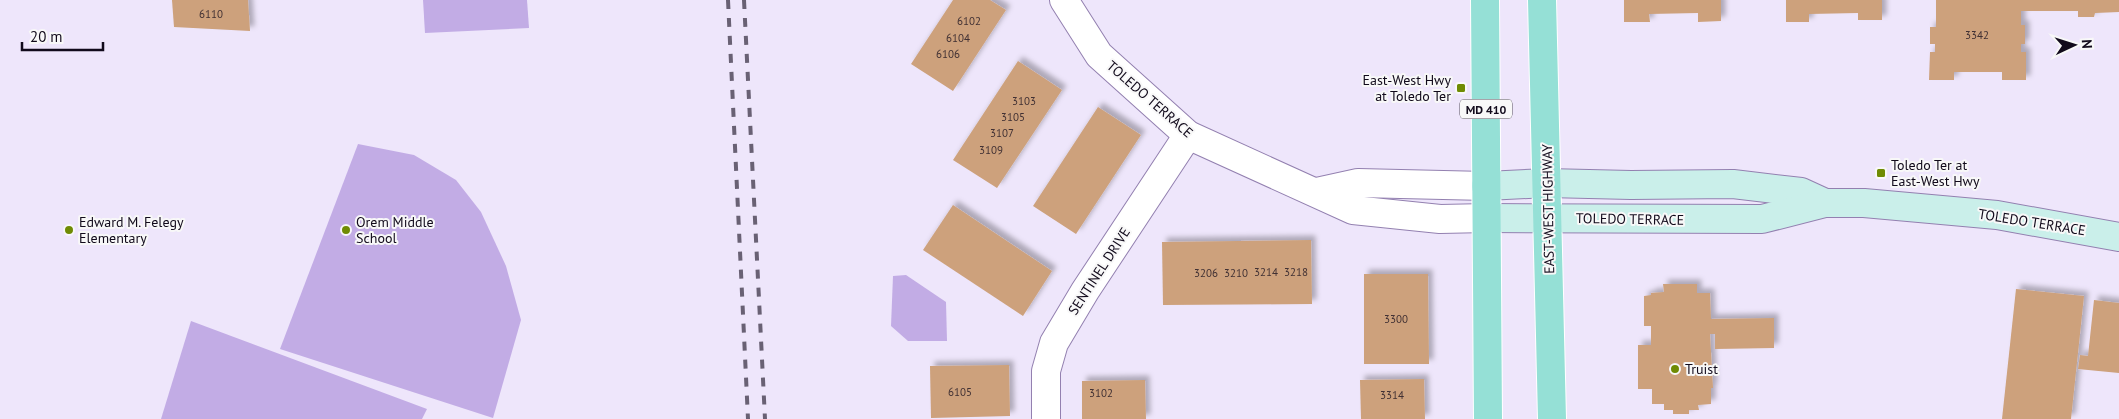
<svg xmlns="http://www.w3.org/2000/svg" width="2119" height="419" font-family="'PT Sans',sans-serif">
<style>
.green{fill:#c2ace5}
.building{fill:#cda17b;filter:url(#shadow)}
.lines{fill:none;stroke-linecap:round;stroke-linejoin:round}
.street-casing{stroke:#9380b0;stroke-width:30}
.secondary-casing{stroke:#9380b0;stroke-width:30}
.primary-casing{stroke:#fff;stroke-width:30}
.street{stroke:#fff;stroke-width:28}
.secondary{stroke:#caefea;stroke-width:28}
.primary{stroke:#95e0d6;stroke-width:28}
.rail{stroke:#696174;stroke-width:4;stroke-dasharray:9 9;stroke-linecap:butt}
.poi-dot{fill:#6f8b03;stroke:#f8f8f8;stroke-width:2}
.labels{text-anchor:middle;dominant-baseline:central;stroke-width:4;stroke-linejoin:round;paint-order:stroke}
.number-label{font-size:11px;fill:#403033}
.shield{fill:#f8f8f8;stroke:#56515d;stroke-width:1}
.shield-label{font-size:12px;font-weight:bold;fill:#110a1b}
.poi-label{font-size:14px;fill:#110a1b;stroke:#f8f8f8;text-anchor:start}
.street-label{font-size:14px;fill:#110a1b;stroke:#f8f8f8}
</style>
<defs>
<filter id="shadow"><feDropShadow dx="4.5" dy="-4.5" stdDeviation="2.5" flood-color="#0004"/></filter>
</defs>
<rect width="100%" height="100%" fill="#eee6fb"/>
<g class="green">
<polygon points="423,0 527,0 529,28 425,33"/>
<polygon points="358,144 414,155 456,180 481,212 506,266 521,320 493,418 280,349"/>
<polygon points="906,275 946,302 947,341 908,341 891,326 893,276"/>
<polygon points="191,321 427,409 422,419 161,419"/>
</g>
<g class="building">
<polygon points="172,0 248,0 250,31 174,27"/>
<polygon points="953,0 990,0 1006,10 953,91 911,64"/>
<polygon points="1624,0 1721,0 1721,21 1698,22 1698,13 1649,14 1650,22 1624,22"/>
<polygon points="1786,0 1882,0 1882,20 1858,20 1858,13 1809,14 1809,22 1786,22"/>
<polygon points="1936,0 2119,0 2119,12 2095,13 2094,17 2078,17 2078,11 2021,11 2021,25 2025,25 2025,44 2021,44 2021,52 2026,52 2026,80 2002,80 2002,72 1954,72 1954,80 1929,80 1930,52 1935,52 1935,44 1930,44 1930,27 1936,27"/>
<polygon points="1018,61 1062,90 997,188 953,160"/>
<polygon points="1098,107 1141,135 1076,234 1033,206"/>
<polygon points="953,205 1052,271 1023,316 923,250"/>
<polygon points="1311,240 1312,304 1163,305 1162,242"/>
<polygon points="1364,274 1428,274 1429,364 1364,364"/>
<polygon points="1663,284 1697,284 1697,293 1710,293 1711,319 1774,318 1774,348 1715,349 1715,334 1710,334 1713,388 1711,388 1711,404 1698,405 1699,410 1689,410 1689,414 1673,414 1673,410 1664,410 1664,404 1652,404 1652,389 1638,389 1638,345 1651,345 1651,326 1644,326 1644,296 1651,295 1651,293 1664,292"/>
<polygon points="2016,289 2084,296 2071,419 2002,419"/>
<polygon points="2094,300 2119,303 2119,373 2078,369 2080,355 2088,356"/>
<polygon points="1009,365 1010,416 931,418 930,366"/>
<polygon points="1424,379 1425,419 1361,419 1360,380"/>
<polygon points="1145,380 1146,419 1082,419 1082,381"/>
</g>
<g class="lines">
<g class="street-casing">
<g id="street">
<polyline points="1064,0 1099,55 1188,135 1353,210 1440,219 1487,218"/>
<polyline points="1317,192 1358,183 1486,186"/>
<polyline points="1046,419 1046,371 1054,343 1085,291 1188,135"/>
</g>
</g>
<g class="secondary-casing">
<g id="secondary">
<polyline points="1486,186 1547,183 1631,185 1733,184 1801,192 1825,203"/>
<polyline points="1487,218 1762,219 1825,203 1864,203 1997,215 2119,237"/>
</g>
</g>
<g class="primary-casing">
<g id="primary">
<polyline points="1485,0 1488,419"/>
<polyline points="1542,0 1552,419"/>
</g>
</g>
<use href="#street" class="street"/>
<use href="#secondary" class="secondary"/>
<use href="#primary" class="primary"/>
<g class="rail">
<polyline points="728,0 748,419"/>
<polyline points="744,0 765,419"/>
</g>
</g>
<g class="poi-dot">
<rect x="1456" y="83" width="10" height="10" rx="2.5"/>
<rect x="1876" y="168" width="10" height="10" rx="2.5"/>
<circle cx="69" cy="230" r="5"/>
<circle cx="346" cy="230" r="5"/>
<circle cx="1675" cy="369" r="5"/>
</g>
<g class="labels">
<g class="number-label">
<text x="211" y="14">6110</text>
<text x="969" y="21">6102</text>
<text x="1977" y="35">3342</text>
<text x="958" y="38">6104</text>
<text x="948" y="54">6106</text>
<text x="1024" y="101">3103</text>
<text x="1013" y="117">3105</text>
<text x="1002" y="133">3107</text>
<text x="991" y="150">3109</text>
<text x="1266" y="272">3214</text>
<text x="1296" y="272">3218</text>
<text x="1206" y="273">3206</text>
<text x="1236" y="273">3210</text>
<text x="1396" y="319">3300</text>
<text x="960" y="392">6105</text>
<text x="1101" y="393">3102</text>
<text x="1392" y="395">3314</text>
</g>
<rect class="shield" x="1460" y="99.5" width="52" height="19" rx="4"/>
<g class="shield-label">
<text x="1486" y="109">MD 410</text>
</g>
<g class="poi-label">
<text x="1451" y="80" text-anchor="end">East-West Hwy<tspan x="1451" dy="16">at Toledo Ter</tspan></text>
<text x="1891" y="165">Toledo Ter at<tspan x="1891" dy="16">East-West Hwy</tspan></text>
<text x="79" y="222">Edward M. Felegy<tspan x="79" dy="16">Elementary</tspan></text>
<text x="356" y="222">Orem Middle<tspan x="356" dy="16">School</tspan></text>
<text x="1685" y="369">Truist</text>
</g>
<g class="street-label">
<text transform="translate(1150 99) rotate(41)">TOLEDO TERRACE</text>
<text transform="translate(1548 209) rotate(-91)">EAST-WEST HIGHWAY</text>
<text transform="translate(1630 219) rotate(1)">TOLEDO TERRACE</text>
<text transform="translate(2032 222) rotate(9)">TOLEDO TERRACE</text>
<text transform="translate(1099 271) rotate(-57)">SENTINEL DRIVE</text>
</g>
</g>
<g transform="translate(2074 45) rotate(86)" stroke="#f8f8f8" stroke-width="4" paint-order="stroke">
<path d="M0-4L9 19L0 12L-9 19Z" fill="#110a1b"/>
<text y="-8" font-size="14" font-weight="bold" text-anchor="middle" fill="#110a1b">N</text>
</g>
<path d="M22 42v8h81v-8" fill="none" stroke="#110a1b" stroke-width="2.5"/>
<text x="30" y="42" font-size="15" fill="#110a1b" stroke="#f8f8f8" stroke-width="4" paint-order="stroke">20 m</text>
</svg>
